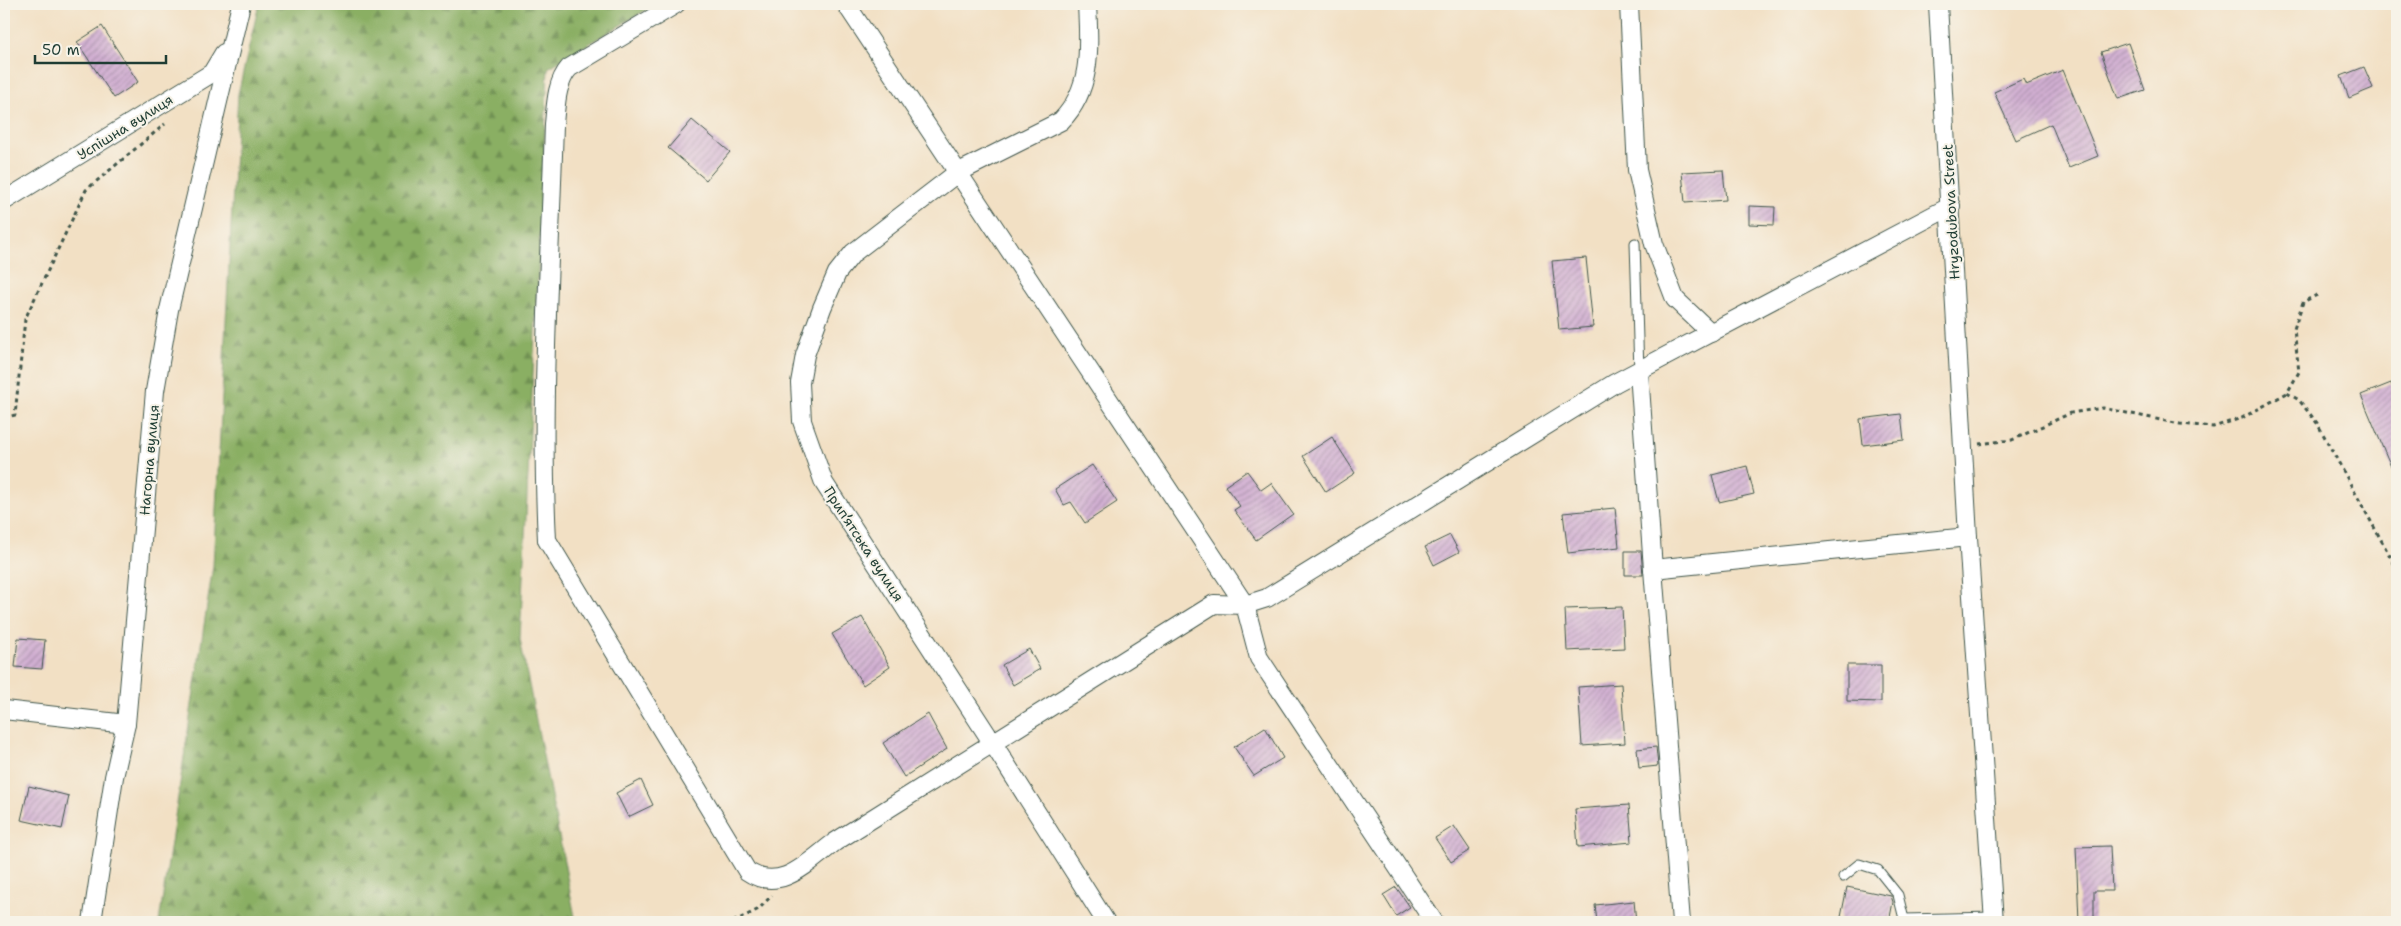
<svg xmlns="http://www.w3.org/2000/svg" width="2401" height="926" font-family="'Shantell Sans',sans-serif">
<style>
.forest{fill:url(#forest-firs);stroke:#54764c}
.building{fill:url(#building-hatch)}
.lines{fill:none;stroke-linecap:round;stroke-linejoin:round}
.service-casing{stroke:#3f554a;stroke-width:11}
.minor-casing{stroke:#3f554a;stroke-width:20}
.path{stroke:#3f554a;stroke-width:3;stroke-dasharray:4 4;stroke-linecap:butt}
.service{stroke:#fff;stroke-width:9}
.minor{stroke:#fff;stroke-width:18}
.labels{text-anchor:middle;dominant-baseline:central;stroke-width:4;stroke-linejoin:round;paint-order:stroke}
.street-label{font-size:14px;fill:#1f3d34;stroke:#f7f3e8}
</style>
<defs>
<pattern id="forest-firs" width="22" height="20" patternUnits="userSpaceOnUse" patternTransform="scale(1.25)"><rect width="22" height="20" fill="#8aaf63"/><path d="M5 1l3.5 6h-7zM16 11l3.5 6h-7z" fill="#709052"/></pattern>
<pattern id="building-hatch" width="6" height="6" patternUnits="userSpaceOnUse" patternTransform="scale(1.25)"><rect width="6" height="6" fill="#d1afd2"/><path d="M-1 1l2-2M0 6l6-6M5 7l2-2" fill="none" stroke="#a990ab"/></pattern>
</defs>
<rect width="100%" height="100%" fill="#f7f3e8"/>
<filter id="ink" filterUnits="userSpaceOnUse"><feTurbulence type="fractalNoise" baseFrequency=".02" numOctaves="2"/><feDisplacementMap in="SourceGraphic" scale="10" xChannelSelector="R" yChannelSelector="G"/><feConvolveMatrix kernelMatrix="1 2 1 2 8 2 1 2 1" color-interpolation-filters="sRGB"/></filter>
<filter id="wash" filterUnits="userSpaceOnUse"><feTurbulence type="fractalNoise" baseFrequency=".0096" numOctaves="4" result="noise"/><feDisplacementMap in="SourceGraphic" scale="20" xChannelSelector="R" yChannelSelector="G"/><feGaussianBlur stdDeviation="1.12" result="paint"/><feColorMatrix in="noise" values="0 0 0 0 0 0 0 0 0 0 0 0 0 0 0 0 0 1.4 0 .05"/><feComposite in="paint" operator="in"/></filter>
<g filter="url(#wash)">
<rect width="100%" height="100%" fill="#f2e0c4"/>
<polygon class="forest" points="259,4 656,4 548,68 520,639 576,922 159,922 213,566 238,94"/>
<g id="blocks">
<g class="building">
<polygon points="102,26 138,82 114,98 77,42"/>
<polygon points="2128,43 2145,90 2118,99 2101,52"/>
<polygon points="2364,67 2373,88 2349,98 2341,76"/>
<polygon points="2063,70 2098,156 2069,168 2051,124 2016,140 1994,92 2023,79 2026,85"/>
<polygon points="692,120 730,152 706,180 668,148"/>
<polygon points="1723,170 1726,200 1685,203 1682,172"/>
<polygon points="1749,206 1775,207 1774,225 1749,224"/>
<polygon points="1586,258 1593,327 1559,330 1552,261"/>
<polygon points="2391,383 2397,397 2397,481 2361,395"/>
<polygon points="1901,414 1904,440 1863,445 1860,419"/>
<polygon points="1332,437 1355,473 1326,492 1303,456"/>
<polygon points="1092,465 1117,502 1085,523 1071,502 1064,505 1055,489"/>
<polygon points="1747,466 1754,494 1719,502 1712,475"/>
<polygon points="1247,471 1261,490 1271,483 1293,514 1256,540 1234,510 1240,506 1225,486"/>
<polygon points="1615,508 1619,547 1568,553 1563,513"/>
<polygon points="1450,535 1459,552 1434,565 1425,547"/>
<polygon points="1625,551 1641,551 1643,575 1625,575"/>
<polygon points="1622,607 1624,648 1567,651 1565,609"/>
<polygon points="862,617 890,667 863,685 832,634"/>
<polygon points="18,638 45,640 42,669 15,667"/>
<polygon points="1029,649 1040,669 1013,685 1002,665"/>
<polygon points="1847,665 1881,665 1881,702 1847,701"/>
<polygon points="1621,684 1625,743 1582,746 1578,687"/>
<polygon points="928,714 947,749 904,777 883,743"/>
<polygon points="1265,727 1283,758 1254,776 1234,747"/>
<polygon points="1656,747 1658,766 1639,768 1637,749"/>
<polygon points="641,780 653,805 628,817 616,793"/>
<polygon points="29,786 69,796 62,829 21,820"/>
<polygon points="1629,805 1632,842 1578,847 1575,809"/>
<polygon points="1454,826 1470,850 1451,862 1435,838"/>
<polygon points="2110,846 2112,891 2094,891 2094,922 2079,922 2076,847"/>
<polygon points="1396,887 1410,907 1396,916 1383,895"/>
<polygon points="1847,887 1891,896 1893,902 1889,922 1840,922"/>
<polygon points="1634,901 1636,922 1597,922 1595,905"/>
</g>
</g>
</g>
<g filter="url(#ink)">
<use href="#blocks" fill-opacity="0" stroke="#3f554a" stroke-width="1"/>
<g class="lines">
<g class="service-casing">
<g id="service">
<polyline points="1635,243 1639,372"/>
<polyline points="1843,877 1859,864 1878,870 1898,895 1904,919 1994,917"/>
</g>
</g>
<g class="minor-casing">
<g id="minor">
<path d="M676 4 569 68C556 83 556 105 554 124 550 262 540 401 547 540L747 871C780 894 808 862 835 842L1214 604 1245 605 1267 598 1615 383 1951 206"/>
<polyline points="846,4 1245,605 1259,658 1434,922"/>
<path d="M1087 4C1089 46 1093 88 1061 121L957 173 853 253 837 273 822 308 805 355 800 383 802 421 824 483 992 742 1106 922"/>
<polyline points="1629,4 1637,170 1654,244 1675,299 1711,333"/>
<polyline points="1938,4 1968,537 1994,922"/>
<polyline points="4,201 212,73 224,53"/>
<polyline points="1639,372 1653,569 1681,922"/>
<polyline points="1653,569 1968,537"/>
<polyline points="4,710 126,724"/>
<polyline points="92,922 114,777 126,724 155,391 169,310 241,4"/>
</g>
</g>
<g class="path">
<polyline points="2287,393 2299,400 2317,423 2397,569"/>
<polyline points="4,418 15,415 25,319 86,190 165,124"/>
<polyline points="1979,444 2012,440 2071,413 2103,408 2180,424 2213,427 2242,418 2287,393 2299,372 2294,329 2303,302 2319,294"/>
<polyline points="733,922 759,909 772,895"/>
</g>
<use href="#service" class="service"/>
<use href="#minor" class="minor"/>
</g>
</g>
<g class="labels">
<g class="street-label">
<text transform="translate(125 127) rotate(-32)">Успішна вулиця</text>
<text transform="translate(1951 212) rotate(-93)">Hryzodubova Street</text>
<text transform="translate(149 460) rotate(-85)">Нагорна вулиця</text>
<text transform="translate(864 544) rotate(57)">Прип’ятська вулиця</text>
</g>
</g>
<rect width="2401" height="926" fill="none" stroke="#f7f3e8" stroke-width="20"/>
<path d="M35 55v8h131v-8" fill="none" stroke="#1f3d34" stroke-width="2.5"/>
<text x="42" y="55" font-size="15" fill="#1f3d34" stroke="#f7f3e8" stroke-width="4" paint-order="stroke">50 m</text>
</svg>
